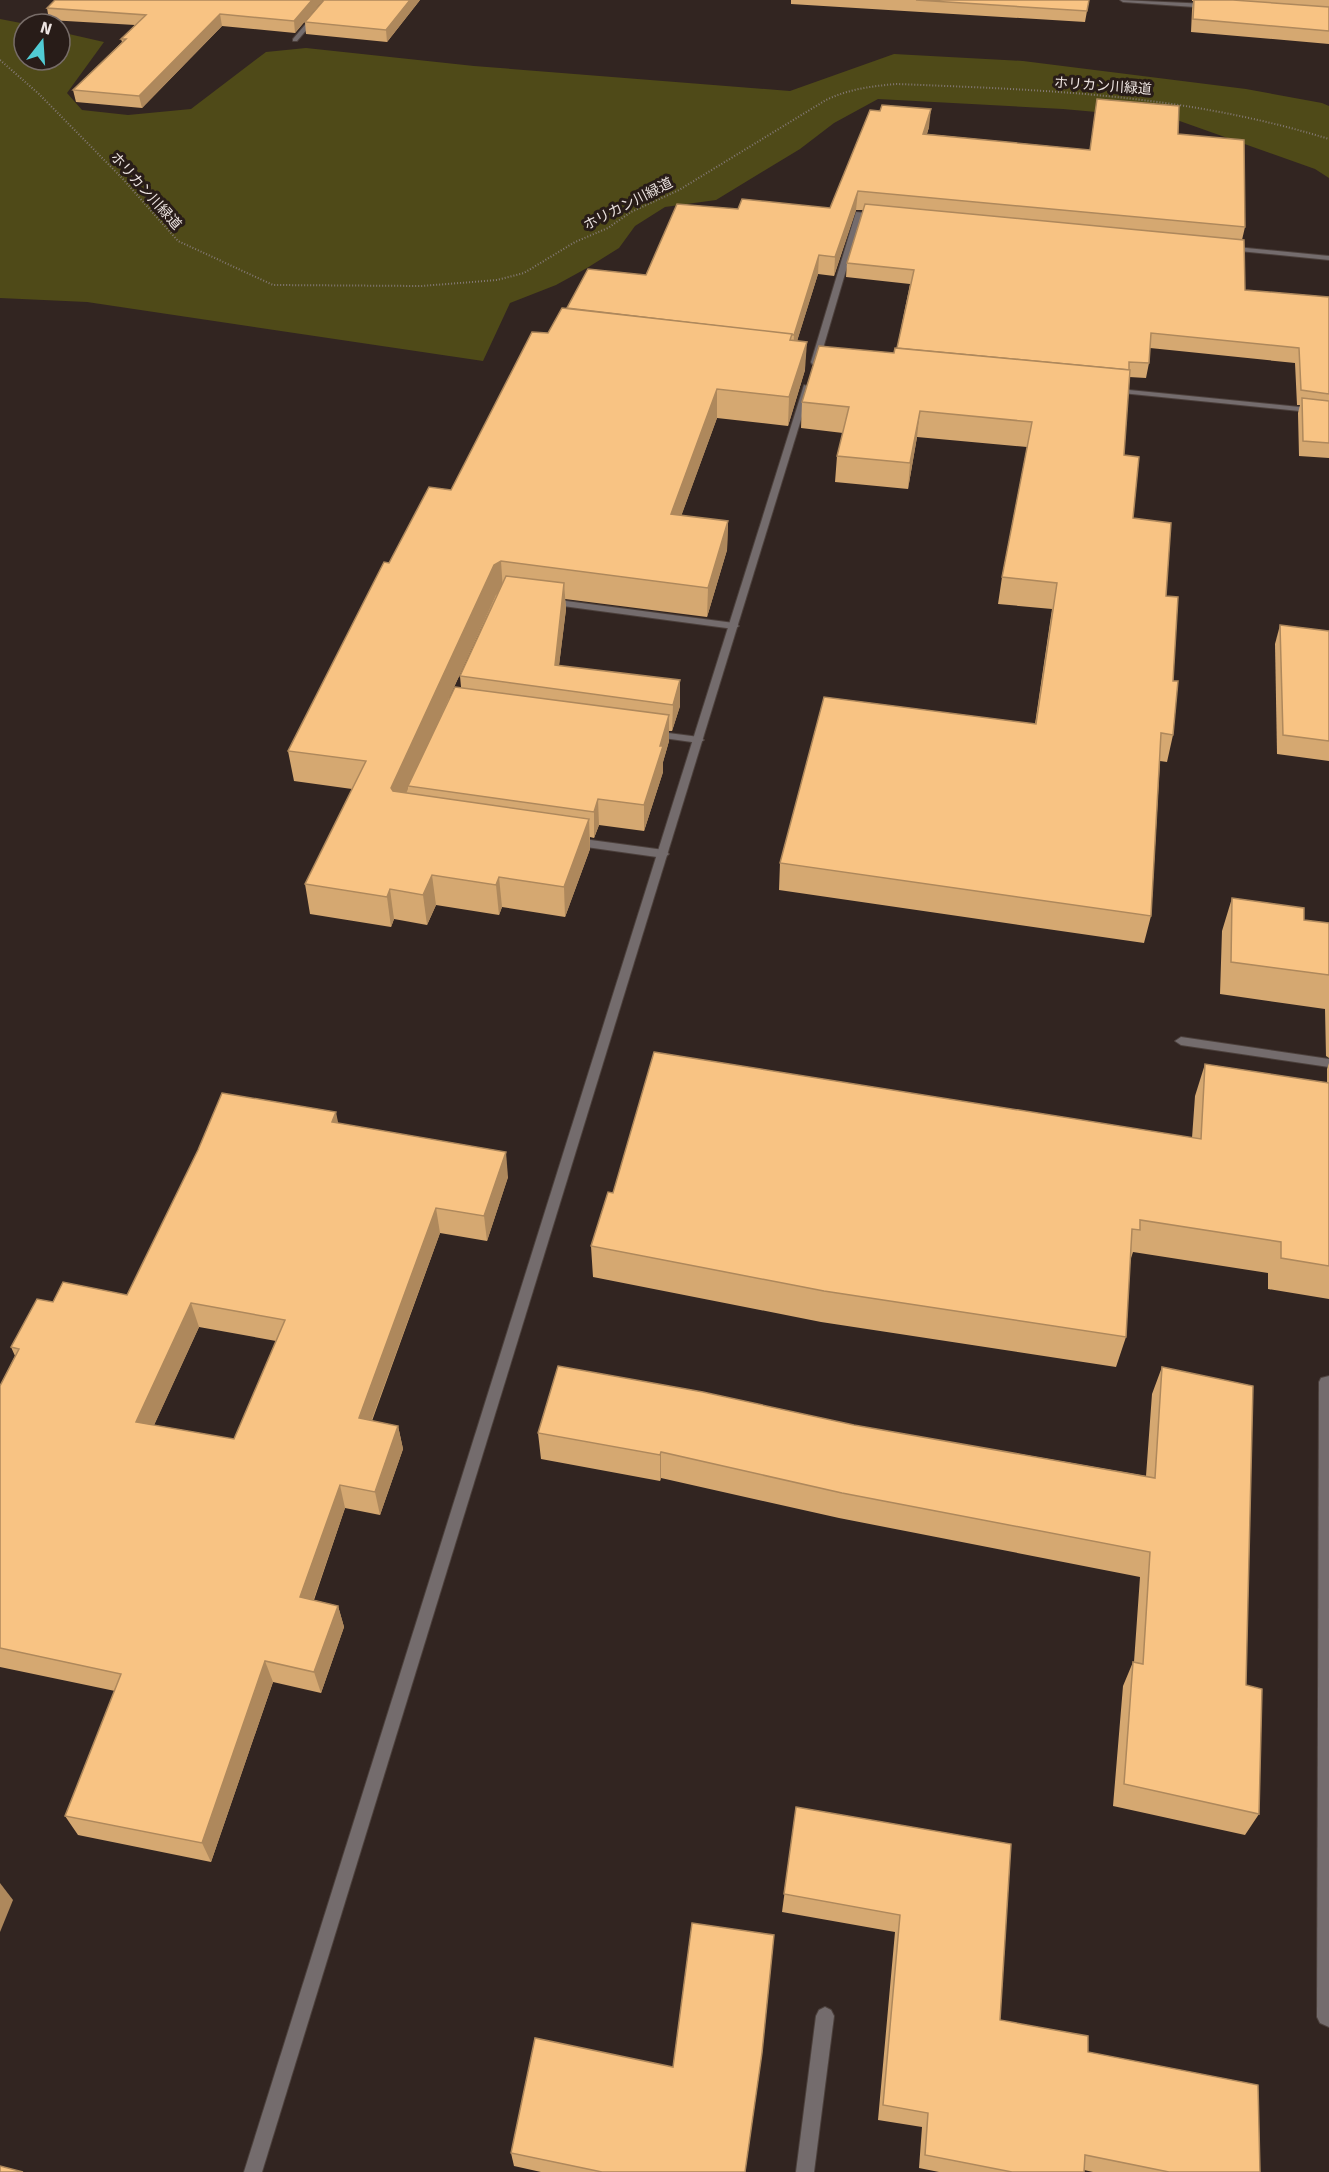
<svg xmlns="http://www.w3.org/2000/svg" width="1329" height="2172" font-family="Signika,'Noto Sans JP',sans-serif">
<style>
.green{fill:#4f4a18}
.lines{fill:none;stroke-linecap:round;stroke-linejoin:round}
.service-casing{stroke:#4c403c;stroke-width:2}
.minor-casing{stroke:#4c403c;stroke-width:2}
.path{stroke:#847975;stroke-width:2;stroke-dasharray:1 2;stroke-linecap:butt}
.service{fill:#746c6d;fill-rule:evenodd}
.minor{fill:#746c6d;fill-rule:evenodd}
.wall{fill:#d5a871;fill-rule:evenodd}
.shaded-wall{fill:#ae885c}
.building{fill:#f8c383;stroke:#ae885c;stroke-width:1.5;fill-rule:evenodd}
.labels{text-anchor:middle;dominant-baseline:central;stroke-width:6;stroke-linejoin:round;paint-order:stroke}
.far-street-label{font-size:14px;fill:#ede4e1;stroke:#281c18}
</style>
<rect width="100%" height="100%" fill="#322521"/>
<polygon class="green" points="0,19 26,24 24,24 24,60 60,60 60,32 104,42 67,93 82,110 128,115 191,109 266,52 306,48 474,66 790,91 894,54 1023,61 1246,89 1322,103 1329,106 1329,178 1315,169 1174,119 1063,109 878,99 834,123 800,149 716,200 665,207 635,226 619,248 587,268 556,285 510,303 483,361 87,302 0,298"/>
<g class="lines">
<g class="service-casing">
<g id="service">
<polygon points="1109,388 1329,410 1329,414 1112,392 1109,392"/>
<polygon points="551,599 734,623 739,626 734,629 548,604 548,600"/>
<polygon points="653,731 699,737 704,740 699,743 649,736 648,734"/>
<polygon points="576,838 664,850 669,854 664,858 572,845 571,842 572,839"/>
<polygon points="825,2007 831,2010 834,2016 814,2172 796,2172 816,2016 819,2010"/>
</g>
</g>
<g class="minor-casing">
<g id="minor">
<polygon points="326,0 332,0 297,41 293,41 293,39"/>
<polygon points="1120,0 1209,4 1212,6 1209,8 1123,2"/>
<polygon points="856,212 877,214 881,216 877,218 862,216 819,362 812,364 811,362"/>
<polygon points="1226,246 1329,256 1329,260 1229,250 1226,250"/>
<polygon points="804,385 811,387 262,2172 244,2172"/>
<polygon points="1181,1037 1329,1059 1329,1067 1181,1045 1175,1041"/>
<polygon points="1329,1376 1329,2027 1320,2023 1317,2017 1319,1382 1321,1378"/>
</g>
</g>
<path class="path" d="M0 60 39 94 122 178 178 241 273 285 422 286 497 280 524 273 575 242 608 228 631 212 679 190 826 100C849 89 872 86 897 84 1048 90 1183 94 1329 139"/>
<use href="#service" class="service"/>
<use href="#minor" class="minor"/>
</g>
<g class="wall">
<polygon points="55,0 323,0 295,33 222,26 142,108 76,102 73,90 122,42 121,39 135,25 49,20 47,8"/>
<polygon points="420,0 387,42 306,34 305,22"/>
<polygon points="784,0 1089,0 1085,22 791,4 791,0"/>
<polygon points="1192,0 1329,0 1329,44 1191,32 1192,10 1193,1 1192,1"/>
<path d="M929 127 927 134 1090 150 1178 134 1245 227 1242 240 1245 290 1329 297V458L1299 456 1298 413 1300 405H1297L1295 363 1150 348 1149 363 1146 378 1129 377 1124 455 1133 518 1166 596 1173 681V735L1167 762 1160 761 1151 916 1144 943 779 890 780 863 1035 724 1052 609 998 604 1002 577 1027 447 917 437 908 489 835 482 837 456 843 433 801 428 802 402 894 353 897 348 910 284 846 277 847 263 863 210H856L834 276 818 274 797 341 805 370 788 426 717 418 681 516 728 521 727 550 707 617 565 599 566 609 559 665 680 706 672 731H669V741L663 762V772L644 831 599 825 594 838 590 837V849L565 917 502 907 499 915 436 905 427 925 394 919 391 927 310 914 305 884 352 789 294 781 288 751 389 563 451 490 548 333 567 308 646 275 738 209 830 208ZM497 594 460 676 461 687 449 698Z"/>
<polygon points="1280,625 1329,631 1329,761 1277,754 1275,644"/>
<polygon points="1232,898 1304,920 1329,923 1329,1058 1326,1056 1325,1009 1220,994 1222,931"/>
<polygon points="1329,1063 1329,1299 1268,1289 1268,1273 1133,1252 1130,1261 1126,1337 1116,1367 821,1322 593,1277 591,1246 613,1193 1192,1138 1195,1096 1205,1064 1327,1083 1327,1069"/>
<path d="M338 1123 508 1177 487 1241 440 1233 372 1421 398 1426 403 1449 380 1515 345 1508 314 1600 338 1606 344 1627 321 1693 273 1682 211 1862 78 1835 65 1816 115 1691 0 1667V1386L15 1356 11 1347 53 1302 127 1295ZM199 1327 276 1341 234 1439 154 1425Z"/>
<polygon points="1162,1367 1246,1685 1259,1814 1245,1835 1113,1806 1123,1686 1133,1662 1134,1662 1140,1577 839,1518 661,1478 660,1481 541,1459 538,1433 854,1425 1146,1476 1152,1394"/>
<polygon points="796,1807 1000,2020 1088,2052 1260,2172 1093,2172 1084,2170 1084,2172 939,2172 919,2168 922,2127 878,2120 895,1932 782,1912"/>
<polygon points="673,2067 745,2172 541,2172 514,2166 511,2153"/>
</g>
<g class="shaded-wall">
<polygon points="312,0 323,0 295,33 294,21"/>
<polygon points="410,0 420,0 387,42 386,30"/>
<polygon points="220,14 222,26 142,108 139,96"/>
<polygon points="931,109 929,127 921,152 923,134"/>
<polygon points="858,191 856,210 834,276 835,257"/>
<polygon points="819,255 818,274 793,354 794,335"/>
<polygon points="807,342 805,370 788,426 789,397"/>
<polygon points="717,389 717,418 671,544 671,514"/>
<polygon points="920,411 917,437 908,489 910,463"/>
<polygon points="728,521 727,550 707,617 708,588"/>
<polygon points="501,561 503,591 496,595 409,786 408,786 408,789 395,818 391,788 494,565"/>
<polygon points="564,583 566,609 556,690 555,665"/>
<polygon points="680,680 680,706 672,731 673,705"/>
<polygon points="669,715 669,741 663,762 663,772 644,831 644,805 660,746"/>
<polygon points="598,799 599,825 594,838 594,812"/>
<polygon points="589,819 590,849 565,917 564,887"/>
<polygon points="432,875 436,905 427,925 423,895"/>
<polygon points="499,877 502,907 499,915 496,885"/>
<polygon points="390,889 394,919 391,927 387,897"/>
<polygon points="336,1112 341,1137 332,1122"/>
<polygon points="506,1152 508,1177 487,1241 484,1216"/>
<polygon points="436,1208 440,1233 364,1441 359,1418"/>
<polygon points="191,1303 199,1327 145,1445 136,1422"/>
<polygon points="398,1426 403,1449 380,1515 375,1492"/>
<polygon points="661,1452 661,1478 660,1481 660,1455"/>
<polygon points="340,1485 345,1508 307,1619 300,1597"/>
<polygon points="338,1606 344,1627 321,1693 314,1672"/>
<polygon points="265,1661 273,1682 211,1862 202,1843"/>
<polygon points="0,1883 13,1900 0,1932"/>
</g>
<g class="building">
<polygon points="55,0 312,0 294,21 220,14 139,96 73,90 126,39 121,39 146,15 47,8"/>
<polygon points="324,0 410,0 386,30 305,22"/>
<polygon points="916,0 1089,0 1087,11"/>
<polygon points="1194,0 1233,0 1329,7 1329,31 1193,19"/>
<polygon points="1097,99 1179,106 1178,134 1244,140 1245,227 858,191 835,257 819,255 794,335 567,308 588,269 646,275 677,204 738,209 742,199 830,208 870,110 880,111 882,105 931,109 923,134 1090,150"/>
<polygon points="865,204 1244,240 1245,290 1329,297 1329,394 1301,390 1299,348 1151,333 1149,363 1129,362 1129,370 897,348 914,270 847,263"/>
<polygon points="562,308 792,334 790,340 807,342 789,397 717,389 671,514 728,521 708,588 501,561 494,565 391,788 393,791 589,819 564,887 499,877 496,885 432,875 423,895 390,889 387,897 305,884 366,761 288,751 384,562 389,563 429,487 451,490 532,332 548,333"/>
<polygon points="819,346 894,353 895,348 1130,370 1124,455 1139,457 1133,518 1171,523 1166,596 1178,597 1173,681 1178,681 1173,735 1161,733 1151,916 780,863 824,697 1036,724 1057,583 1002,577 1032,422 920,411 910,463 837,456 849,407 802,402"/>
<polygon points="1302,398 1329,401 1329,443 1303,441"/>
<polygon points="506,576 564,583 555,665 680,680 673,705 460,676"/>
<polygon points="1280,625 1329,631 1329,741 1283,735"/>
<polygon points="455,687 669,715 660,746 663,746 644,805 598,799 594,812 408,786"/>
<polygon points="1232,898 1304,908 1304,920 1329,923 1329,975 1231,962"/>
<polygon points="654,1052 1201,1139 1205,1064 1329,1083 1329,1266 1281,1258 1281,1242 1140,1220 1140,1230 1132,1229 1126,1337 824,1291 591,1246 608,1192 613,1193"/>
<path d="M222 1093 336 1112 332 1122 506 1152 484 1216 436 1208 359 1418 398 1426 375 1492 340 1485 300 1597 338 1606 314 1672 265 1661 202 1843 65 1816 121 1674 0 1648V1386L19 1349 11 1347 37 1299 53 1302 63 1282 127 1295 198 1150ZM191 1303 285 1320 234 1439 136 1422Z"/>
<polygon points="558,1366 703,1392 854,1425 1155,1478 1162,1367 1253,1386 1246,1685 1262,1689 1259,1814 1124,1784 1133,1662 1143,1664 1150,1552 842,1493 661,1452 660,1455 538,1433"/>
<polygon points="796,1807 1011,1844 1000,2020 1088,2036 1088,2052 1258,2085 1260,2172 1169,2172 1085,2155 1084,2172 1012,2172 925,2155 928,2113 883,2105 900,1915 784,1894"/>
<polygon points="692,1923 774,1935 762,2053 745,2172 602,2172 511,2153 535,2038 673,2067"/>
<polygon points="0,2166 23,2172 0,2172"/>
</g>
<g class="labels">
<g class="far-street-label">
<text transform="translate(1103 86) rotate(4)">ホリカン川緑道</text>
<text transform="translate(146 191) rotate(48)">ホリカン川緑道</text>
<text transform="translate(628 204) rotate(-27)">ホリカン川緑道</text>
</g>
</g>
<g transform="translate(42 42) rotate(17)"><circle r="28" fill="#281c18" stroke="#776c68" stroke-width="1.5"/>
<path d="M0-4.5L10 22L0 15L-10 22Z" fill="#51ccd4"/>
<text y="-9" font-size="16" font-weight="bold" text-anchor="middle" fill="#ede4e1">N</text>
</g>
</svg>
